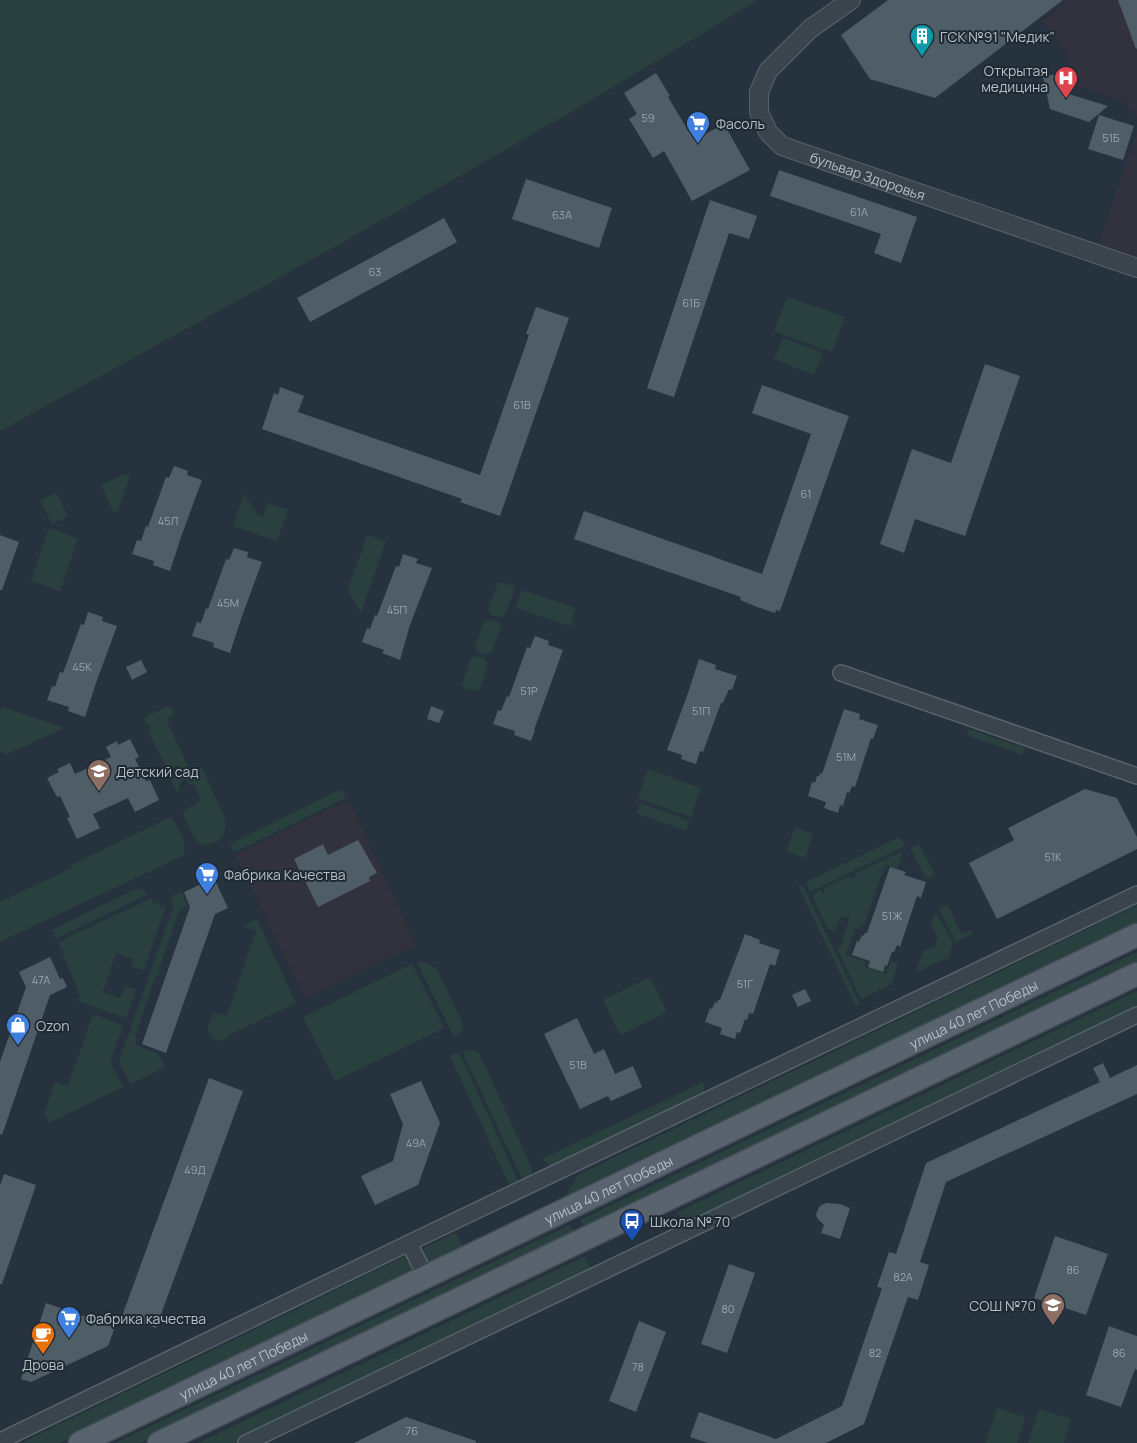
<svg xmlns="http://www.w3.org/2000/svg" width="1137" height="1443" font-family="Manrope,sans-serif">
<style>
.medical{fill:#32313e}
.green{fill:#29403f}
.building{fill:#4f5d67}
.lines{fill:none;stroke-linecap:round;stroke-linejoin:round}
.minor-casing{stroke:#58626b;stroke-width:18}
.tertiary-casing{stroke:#58626b;stroke-width:20}
.primary-casing{stroke:#434d56;stroke-width:25}
.minor{stroke:#3a444d;stroke-width:15}
.tertiary{stroke:#3a444d;stroke-width:18}
.primary{stroke:#58636d;stroke-width:22}
.labels{text-anchor:middle;dominant-baseline:central;stroke-width:4;stroke-linejoin:round;paint-order:stroke}
.number-label{font-size:11px;fill:#9ca6b0}
.poi-label{font-size:14px;fill:#b6bfc8;stroke:#1f2932;text-anchor:start}
.street-label{font-size:14px;fill:#b6bfc8;stroke:#1f2932}
</style>
<rect width="100%" height="100%" fill="#26323d"/>
<g class="medical">
<polygon points="1065,0 1137,0 1137,119 1123,101 1067,82 1066,52 1041,22 1066,4"/>
<polygon points="1137,132 1137,262 1097,248"/>
<polygon points="342,803 352,806 416,945 306,999 235,855"/>
</g>
<g class="green">
<path d="M0 0H758C510 152 255 292 0 431Z"/>
<polygon points="787,297 845,317 832,352 774,331"/>
<polygon points="783,338 823,353 814,375 774,359"/>
<polygon points="125,474 130,476 118,511 114,513 101,485"/>
<polygon points="56,493 68,516 52,524 40,500"/>
<polygon points="244,494 258,515 263,517 268,503 288,510 277,541 233,526"/>
<polygon points="49,528 78,538 60,591 31,581"/>
<polygon points="367,535 386,541 361,613 348,590"/>
<polygon points="503,582 512,585 515,588 505,615 500,617 491,615 488,610 498,583"/>
<polygon points="522,590 576,608 570,626 516,608"/>
<polygon points="491,620 498,622 501,626 492,652 486,655 478,652 475,647 484,621"/>
<polygon points="478,656 485,658 488,663 480,689 474,691 465,689 462,684 471,658"/>
<polygon points="2,707 65,728 7,754 0,751 0,713"/>
<path d="M166 707 171 708 175 714 166 719 191 773 202 768 225 818C228 835 220 843 204 845L199 843 192 834 183 815 185 810 198 804 197 801 201 800 194 784 190 786 186 779 179 783V791L177 792 170 777 172 776 173 778 183 772 179 765 168 771 148 731 151 730 149 724 145 725C144 721 144 719 147 716Z"/>
<polygon points="969,729 1025,748 1023,755 967,735"/>
<polygon points="648,769 701,788 691,817 638,798"/>
<polygon points="339,790 343,792 346,798 234,852 230,844"/>
<polygon points="640,803 690,821 686,831 636,813"/>
<path d="M171 817C178 829 188 841 184 855L0 942V902L72 868 71 865Z"/>
<polygon points="795,828 813,834 805,858 786,851"/>
<polygon points="900,837 905,846 810,892 806,882"/>
<polygon points="919,844 935,875 926,879 910,848"/>
<polygon points="903,851 897,869 885,865 864,925 861,924 860,929 855,928 846,955 866,962 865,967 886,974 891,961 898,963 892,984 861,999 837,948 841,946 850,916 840,918 835,930 832,931 831,929 828,930 813,898 815,893 820,890 823,894 825,891 824,888 849,876 850,879 857,876 856,873"/>
<polygon points="802,884 860,1004 856,1006 798,886"/>
<polygon points="135,889 141,889 148,894 56,939 52,930"/>
<polygon points="182,892 187,905 186,907 184,906 182,911 179,911 158,972 160,973 159,976 156,975 135,1037 137,1038 135,1045 158,1053 165,1067 130,1084 119,1061 174,905 171,897"/>
<polygon points="151,898 154,904 158,902 161,908 166,905 144,970 131,966 133,959 116,953 103,992 120,998 125,986 136,990 126,1018 78,1001 80,996 58,942"/>
<polygon points="947,905 962,934 971,930 972,934 956,942 939,909"/>
<polygon points="1137,905 1137,923 568,1198 566,1195 578,1175"/>
<polygon points="936,912 953,943 949,957 915,973 923,951 935,946 938,936 931,925"/>
<path d="M257 919 296 1003 233 1033C228 1038 223 1041 216 1041 204 1034 207 1023 215 1013L227 1016 256 931 242 926Z"/>
<polygon points="1137,952 1137,963 584,1228 580,1220"/>
<path d="M424 962 436 968 463 1024C463 1031 460 1034 454 1037L417 963Z"/>
<polygon points="412,964 444,1028 335,1081 303,1017"/>
<polygon points="650,977 667,1012 620,1035 603,1000"/>
<polygon points="1137,991 1137,1010 685,1227 678,1212"/>
<polygon points="93,1014 123,1025 110,1062 123,1087 49,1123 44,1113 55,1082 68,1086"/>
<path d="M472 1050 479 1053 531 1166C534 1174 531 1177 524 1183L462 1051Z"/>
<polygon points="459,1052 520,1185 511,1189 450,1056"/>
<polygon points="703,1082 705,1088 702,1096 552,1167 542,1159"/>
<polygon points="570,1225 574,1234 140,1443 115,1443"/>
<polygon points="456,1232 463,1247 429,1264 422,1249"/>
<polygon points="410,1254 417,1269 59,1443 21,1443"/>
<polygon points="585,1256 592,1271 236,1443 198,1443"/>
<polygon points="997,1408 1025,1417 1017,1443 986,1443"/>
<polygon points="1039,1409 1071,1419 1064,1443 1028,1443"/>
</g>
<g class="building">
<polygon points="888,0 1063,0 935,98 870,79 841,35"/>
<polygon points="1118,0 1137,0 1137,48 1136,49"/>
<polygon points="656,73 670,96 668,97 694,140 724,124 750,170 692,201 664,151 653,158 629,119 637,114 624,93"/>
<polygon points="1055,74 1062,92 1108,106 1089,122 1050,109 1043,77"/>
<polygon points="1099,115 1134,126 1123,160 1088,149"/>
<polygon points="779,170 917,217 901,263 874,253 881,234 770,196"/>
<polygon points="526,179 612,208 599,248 512,219"/>
<polygon points="710,200 757,216 749,239 729,233 674,397 647,388"/>
<polygon points="444,218 457,242 310,322 297,298"/>
<polygon points="536,307 569,318 500,516 460,502 462,499 262,429 274,393 278,395 280,387 304,396 298,412 480,475 529,335 526,334"/>
<polygon points="985,364 1020,376 965,536 915,519 904,553 880,544 912,449 951,463"/>
<polygon points="762,385 849,416 780,611 776,610 775,613 757,607 740,600 741,597 574,539 584,511 762,574 811,434 752,413"/>
<polygon points="174,466 188,471 187,475 202,480 181,537 170,571 153,565 154,561 132,554 137,540 141,541 146,526 148,527 166,477 169,478"/>
<polygon points="0,535 19,542 2,590 0,590"/>
<polygon points="234,548 248,552 247,557 262,562 241,619 230,653 213,647 214,643 192,636 197,622 201,623 206,608 208,609 226,559 229,560"/>
<polygon points="403,554 418,559 416,563 432,568 410,625 400,660 382,653 384,650 362,642 367,628 370,629 375,615 377,616 396,566 399,567"/>
<polygon points="88,612 103,617 102,621 117,626 96,683 85,717 68,711 69,707 47,700 52,686 55,687 60,672 63,673 81,624 84,625"/>
<polygon points="535,636 549,641 548,645 563,650 534,730 535,730 531,741 514,735 515,731 493,724 498,710 501,711 507,696 509,697 527,647 530,648"/>
<polygon points="699,659 716,665 715,669 737,676 732,690 729,689 723,703 721,703 703,752 700,751 696,764 681,759 682,755 667,750 688,693"/>
<polygon points="141,660 147,672 132,680 126,667"/>
<polygon points="431,706 444,711 439,723 427,719"/>
<polygon points="844,709 860,714 859,719 878,725 873,739 871,738 855,787 852,786 849,793 847,792 843,806 840,805 838,813 824,808 826,802 808,796 812,782 815,783 817,776 819,776 820,773 822,774"/>
<polygon points="130,739 139,757 135,759 146,781 150,780 159,800 135,812 128,798 93,814 100,828 77,839 67,818 70,817 60,796 57,797 47,778 59,772 57,769 70,763 75,774 111,757 106,747 117,741 118,745"/>
<polygon points="1085,789 1117,798 1137,837 1137,849 997,919 969,863 1014,840 1008,828"/>
<polygon points="358,840 377,873 369,877 370,881 318,907 294,859 323,844 328,855"/>
<polygon points="890,867 906,872 904,875 926,882 921,898 917,896 900,947 897,945 894,952 892,952 887,966 885,965 883,972 868,967 870,961 852,955 857,941 859,942 862,935 863,936 865,933 867,933"/>
<polygon points="214,878 228,908 215,914 166,1053 142,1044 190,907 184,892"/>
<polygon points="745,934 760,940 759,943 780,950 775,966 770,964 753,1014 749,1013 747,1020 745,1019 740,1033 737,1032 735,1039 720,1034 722,1028 705,1022 710,1008 712,1009 715,1002 717,1003 718,1000 720,1000"/>
<polygon points="50,957 60,979 63,978 67,987 50,995 2,1135 0,1134 0,1062 26,987 19,972"/>
<polygon points="805,989 811,1001 798,1007 792,995"/>
<polygon points="577,1018 594,1054 604,1049 615,1074 633,1066 642,1087 611,1101 608,1096 580,1109 544,1034"/>
<polygon points="1103,1063 1110,1078 1137,1065 1137,1094 946,1182 920,1262 929,1265 918,1300 908,1297 864,1424 826,1443 708,1443 690,1437 699,1412 776,1439 842,1406 882,1288 877,1287 889,1252 896,1254 926,1163 1100,1082 1093,1068"/>
<polygon points="209,1078 243,1091 156,1328 122,1316"/>
<polygon points="421,1081 440,1123 418,1185 375,1205 361,1176 393,1161 403,1124 390,1094"/>
<polygon points="4,1174 36,1185 2,1284 0,1284 0,1186"/>
<polygon points="826,1203 840,1204 850,1208 840,1239 821,1233 824,1225 817,1218 816,1214 820,1206"/>
<polygon points="1055,1236 1108,1254 1086,1315 1034,1298"/>
<polygon points="729,1264 755,1273 727,1353 701,1344"/>
<polygon points="46,1303 115,1327 108,1346 31,1382 21,1379"/>
<polygon points="639,1321 666,1332 636,1412 609,1401"/>
<polygon points="1109,1326 1137,1336 1137,1370 1135,1369 1121,1407 1086,1395"/>
<polygon points="406,1417 476,1441 476,1443 354,1443"/>
</g>
<g class="lines">
<g class="minor-casing">
<g id="minor">
<polyline points="841,673 1137,776"/>
<polyline points="409,1243 426,1277"/>
<polyline points="0,1441 409,1243 1137,894"/>
<polyline points="246,1443 1137,1015"/>
</g>
</g>
<g class="tertiary-casing">
<g id="tertiary">
<path id="s1" d="M851 0 810 29 768 71 759 92V112L768 132 782 146 1137 268"/>
</g>
</g>
<g class="primary-casing">
<g id="primary">
<path id="s2" d="M80 1443 1137 935"/>
<polyline points="159,1443 1137,974"/>
</g>
</g>
<use href="#minor" class="minor"/>
<use href="#tertiary" class="tertiary"/>
<use href="#primary" class="primary"/>
</g>
<defs>
<g id="building-pin" transform="scale(1.25)"><path d="M0 17L-7.5 6A9.5 9.5 0 1 1 7.5 6Z" fill="#0f9aa8" stroke="#1f2932"/><path d="M-4-6H4V6H1V3H-1V6H-4ZM-2.5-4.3h1.7v1.8h-1.7ZM.8-4.3h1.7v1.8H.8ZM-2.5-1h1.7V.8h-1.7ZM.8-1h1.7V.8H.8Z" fill="#fff"/></g>
<g id="hospital-pin" transform="scale(1.25)"><path d="M0 17L-7.5 6A9.5 9.5 0 1 1 7.5 6Z" fill="#e0444e" stroke="#1f2932"/><path d="M-5-5h3v3.5h4V-5h3V5h-3V1.5h-4V5h-3Z" fill="#fff"/></g>
<g id="supermarket-pin" transform="scale(1.25)"><path d="M0 17L-7.5 6A9.5 9.5 0 1 1 7.5 6Z" fill="#3f7fe0" stroke="#1f2932"/><path d="M-6-5.5h2.5l.6 2H6L4.5 2H-2.5L-4.4-4H-6ZM-1.5 3.2a1.3 1.3 0 1 0 .1 0ZM3 3.2a1.3 1.3 0 1 0 .1 0Z" fill="#fff"/></g>
<g id="school-pin" transform="scale(1.25)"><path d="M0 17L-7.5 6A9.5 9.5 0 1 1 7.5 6Z" fill="#8d6e63" stroke="#1f2932"/><path d="M0-5L7-2L0 1L-7-2ZM-4 1L0 2.5L4 1V4Q0 6-4 4Z" fill="#fff"/></g>
<g id="shop-pin" transform="scale(1.25)"><path d="M0 17L-7.5 6A9.5 9.5 0 1 1 7.5 6Z" fill="#3f7fe0" stroke="#1f2932"/><path d="M-5-2.5h2.3a2.7 3.5 0 0 1 5.4 0H5L5.5 6h-11ZM-1.5-2.5h3a1.5 2.3 0 0 0-3 0Z" fill="#fff"/></g>
<g id="bus-pin" transform="scale(1.25)"><path d="M0 17L-7.5 6A9.5 9.5 0 1 1 7.5 6Z" fill="#1a4fb4" stroke="#1f2932"/><path d="M-5-6H5V4H4V6H2V4H-2V6H-4V4H-5ZM-3.5-4V0h7V-4ZM-3.5 1.2v1.5H-2V1.2ZM2 1.2v1.5H3.5V1.2Z" fill="#fff"/></g>
<g id="cafe-pin" transform="scale(1.25)"><path d="M0 17L-7.5 6A9.5 9.5 0 1 1 7.5 6Z" fill="#e8710a" stroke="#1f2932"/><path d="M-5.5-4.5H6V0H3Q3 3.5 0 3.5H-2.5Q-5.5 3.5-5.5 0ZM3-3.2v2h1.7v-2ZM-6 4.5H4V6H-6Z" fill="#fff"/></g>
</defs>
<g fill-rule="evenodd">
<use href="#building-pin" x="922" y="36"/>
<use href="#hospital-pin" x="1066" y="78"/>
<use href="#supermarket-pin" x="698" y="123"/>
<use href="#school-pin" x="99" y="771"/>
<use href="#supermarket-pin" x="207" y="874"/>
<use href="#shop-pin" x="18" y="1025"/>
<use href="#bus-pin" x="632" y="1221"/>
<use href="#school-pin" x="1053" y="1305"/>
<use href="#supermarket-pin" x="69" y="1318"/>
<use href="#cafe-pin" x="43" y="1334"/>
</g>
<g class="labels">
<g class="number-label">
<text x="648" y="117">59</text>
<text x="1111" y="137">51Б</text>
<text x="859" y="211">61А</text>
<text x="562" y="214">63А</text>
<text x="375" y="271">63</text>
<text x="691" y="302">61Б</text>
<text x="522" y="404">61В</text>
<text x="806" y="493">61</text>
<text x="168" y="520">45Л</text>
<text x="228" y="602">45М</text>
<text x="397" y="609">45П</text>
<text x="82" y="666">45К</text>
<text x="529" y="690">51Р</text>
<text x="701" y="710">51П</text>
<text x="846" y="756">51М</text>
<text x="1053" y="856">51К</text>
<text x="892" y="915">51Ж</text>
<text x="41" y="979">47А</text>
<text x="745" y="983">51Г</text>
<text x="578" y="1064">51В</text>
<text x="416" y="1142">49А</text>
<text x="195" y="1169">49Д</text>
<text x="1073" y="1269">86</text>
<text x="903" y="1276">82А</text>
<text x="728" y="1308">80</text>
<text x="875" y="1352">82</text>
<text x="1119" y="1352">86</text>
<text x="638" y="1366">78</text>
<text x="412" y="1430">76</text>
</g>
<g class="poi-label">
<text x="940" y="36">ГСК №91 "Медик"</text>
<text x="1048" y="70" text-anchor="end">Открытая<tspan x="1048" dy="16">медицина</tspan></text>
<text x="716" y="123">Фасоль</text>
<text x="116" y="771">Детский сад</text>
<text x="224" y="874">Фабрика Качества</text>
<text x="36" y="1025">Ozon</text>
<text x="650" y="1221">Школа № 70</text>
<text x="1036" y="1305" text-anchor="end">СОШ №70</text>
<text x="86" y="1318">Фабрика качества</text>
<text x="43" y="1364" text-anchor="middle">Дрова</text>
</g>
<g class="street-label">
<text stroke="none"><textPath href="#s1" startOffset="285">бульвар Здоровья</textPath></text>
<text stroke="none"><textPath href="#s2" startOffset="991">улица 40 лет Победы</textPath></text>
<text stroke="none"><textPath href="#s2" startOffset="586">улица 40 лет Победы</textPath></text>
<text stroke="none"><textPath href="#s2" startOffset="181">улица 40 лет Победы</textPath></text>
</g>
</g>
</svg>
